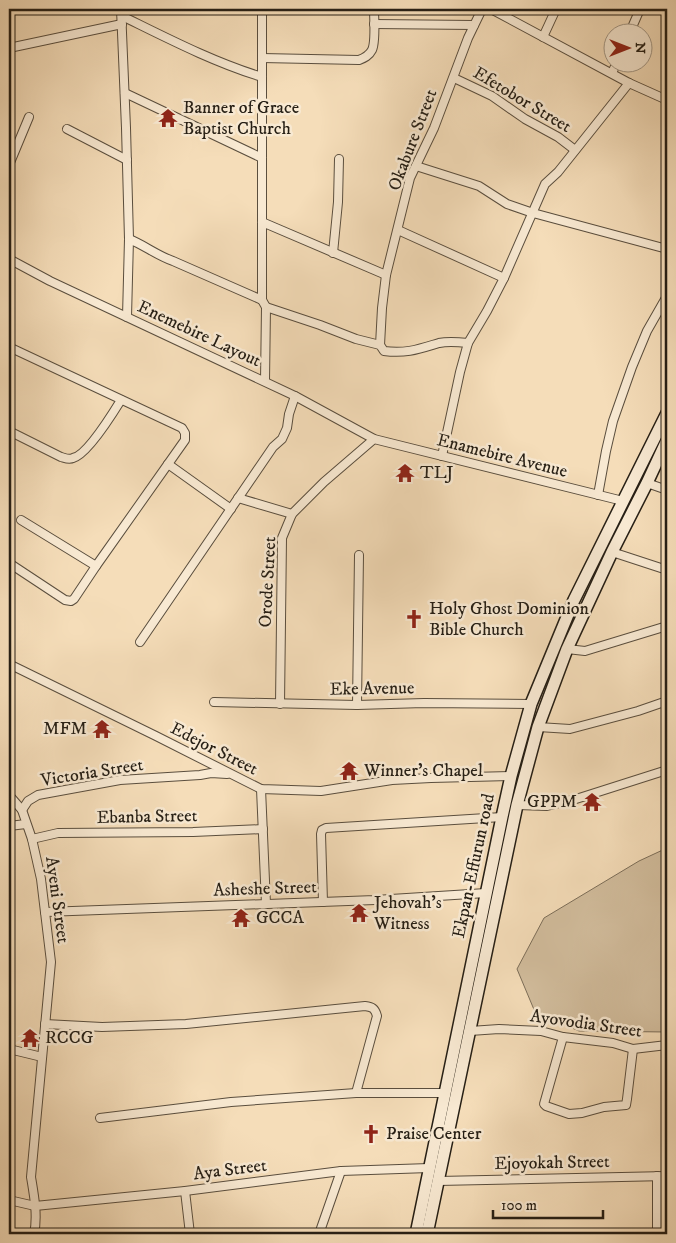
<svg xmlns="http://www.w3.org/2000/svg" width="676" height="1243" font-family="'IM FELL DW Pica',serif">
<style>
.green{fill:#d2bd9d;stroke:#7c6e59}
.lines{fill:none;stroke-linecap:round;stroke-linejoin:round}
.minor-casing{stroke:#5a4e3e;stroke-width:10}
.secondary-casing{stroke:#261f15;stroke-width:14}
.minor{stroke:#f8e9d2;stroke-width:8}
.secondary{stroke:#f8e9d2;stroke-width:11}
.labels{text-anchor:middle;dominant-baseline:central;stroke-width:5;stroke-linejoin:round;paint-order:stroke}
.street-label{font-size:18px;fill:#261f15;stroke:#f8e9d2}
.poi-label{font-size:18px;fill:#261f15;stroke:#f8e9d2;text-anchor:start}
</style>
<rect width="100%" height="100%" fill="#f5ddb9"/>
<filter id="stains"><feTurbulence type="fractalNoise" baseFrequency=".004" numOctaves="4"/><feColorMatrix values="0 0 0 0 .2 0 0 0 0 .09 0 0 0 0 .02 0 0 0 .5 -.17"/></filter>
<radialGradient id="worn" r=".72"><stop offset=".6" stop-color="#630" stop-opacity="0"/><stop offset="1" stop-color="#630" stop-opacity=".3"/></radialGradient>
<polygon class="green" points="667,848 667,1032 579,1031 535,1012 517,969 544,918 639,861"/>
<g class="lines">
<g class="minor-casing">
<g id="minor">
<polyline points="121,9 126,128 129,239 127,317"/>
<polyline points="262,9 262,300 266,307 265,381"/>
<polyline points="491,9 629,83 667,100"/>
<path d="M122 16C167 38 213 62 262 77"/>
<polyline points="374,24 474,25"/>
<polyline points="630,32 640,9"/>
<polyline points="543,37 556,9"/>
<polyline points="9,48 122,24"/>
<path d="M262 58 359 60C364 58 369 56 372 50 376 42 374 18 374 9"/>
<polyline points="612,73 617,62"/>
<polyline points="454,78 492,96 525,119 558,137 575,150"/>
<polyline points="125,93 262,158"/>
<polyline points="67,129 127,160"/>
<polyline points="9,165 29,117"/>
<polyline points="416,166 479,186 507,204 533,213 667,249"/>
<polyline points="262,222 386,275"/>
<polyline points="398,230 504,278"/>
<path d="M129 239C144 245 158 256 173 261L262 300"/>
<polyline points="333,253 338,202 339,159"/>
<polyline points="9,259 50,281 295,396 374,439 623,501"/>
<path d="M266 307 320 325 356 339 380 345 384 351C406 354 419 349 439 343 448 341 459 342 468 343"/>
<polyline points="380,345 382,308 386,275 410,178 434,128 468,38 482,9"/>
<polyline points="9,347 182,428 185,433 185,440 96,566 74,599 71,601 65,600 9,563"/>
<path d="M9 431 61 457C65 458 69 460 73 458 87 455 113 413 121 400"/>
<polyline points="442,456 460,372 468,343 487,311 504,278 545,184 558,172 629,83"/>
<polyline points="168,464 231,509"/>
<polyline points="647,483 667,490"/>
<polyline points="598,495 606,451 613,421 632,367 647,331 667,296"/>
<polyline points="238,498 292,514"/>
<polyline points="21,520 96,566"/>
<polyline points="612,552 667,570"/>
<polyline points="140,642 273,447 282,439 287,428 289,414 295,396"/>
<polyline points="567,649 585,651 667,626"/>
<polyline points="9,664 156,736 261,789 321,791 392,780 431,778 511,776"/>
<polyline points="214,702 357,705 424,703 531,704"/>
<polyline points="280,704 282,538 292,514 324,482 374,439"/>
<polyline points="357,705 359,555"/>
<polyline points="538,727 570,729 638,711 667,701"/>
<polyline points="261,789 266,904"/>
<path d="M9 795 22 810 32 839 41 879 51 962 31 1177C34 1195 38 1216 34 1234"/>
<polyline points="517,805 547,806 576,799 667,770"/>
<polyline points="22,810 28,801 38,795 120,780 200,775 211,773 227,774"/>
<polyline points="9,826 26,824"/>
<polyline points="32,839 58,833 193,832 263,829"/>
<polyline points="323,902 321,834 322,830 326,828 502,817"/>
<polyline points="45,912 375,900 486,893"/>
<path d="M45 1024 102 1027 186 1024 365 1006C372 1007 375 1008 377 1016L356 1093"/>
<polyline points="470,1031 499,1029 541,1031 563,1037 613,1043 633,1049 667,1045"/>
<polyline points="563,1037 544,1104 546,1106 569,1114 582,1113 604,1107 626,1105 627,1099 633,1049"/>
<polyline points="9,1049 42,1057"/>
<polyline points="100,1118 231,1102 356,1093 445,1093"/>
<polyline points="438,1181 667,1176"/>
<polyline points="185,1191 190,1234"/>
<polyline points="9,1200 35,1206 185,1191 341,1171 429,1168"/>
<polyline points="319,1234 341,1171"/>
<polyline points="657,1234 657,1176"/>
</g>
</g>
<g class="secondary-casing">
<g id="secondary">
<polyline points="416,1234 502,817 511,776 531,704 574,600 667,413"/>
<polyline points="427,1234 517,805 538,727 567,649 612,552 647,483 667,440"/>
</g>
</g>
<use href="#minor" class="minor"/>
<use href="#secondary" class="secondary"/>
</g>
<defs>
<g id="temple-bare" transform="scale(1.5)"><path d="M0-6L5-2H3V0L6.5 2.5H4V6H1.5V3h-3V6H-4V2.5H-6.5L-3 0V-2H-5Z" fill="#8f2418" stroke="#f8e9d2" stroke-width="2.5" paint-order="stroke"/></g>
<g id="church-bare" transform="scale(1.5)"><path d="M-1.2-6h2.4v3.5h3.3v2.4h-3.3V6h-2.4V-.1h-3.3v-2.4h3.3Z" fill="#8f2418" stroke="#f8e9d2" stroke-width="2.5" paint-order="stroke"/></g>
</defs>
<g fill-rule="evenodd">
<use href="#temple-bare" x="168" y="118"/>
<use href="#temple-bare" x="405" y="473"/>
<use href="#church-bare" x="414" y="619"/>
<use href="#temple-bare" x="102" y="729"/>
<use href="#temple-bare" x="349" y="771"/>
<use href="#temple-bare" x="592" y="802"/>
<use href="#temple-bare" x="359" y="913"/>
<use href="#temple-bare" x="241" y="918"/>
<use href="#temple-bare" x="30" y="1038"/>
<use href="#church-bare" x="371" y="1134"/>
</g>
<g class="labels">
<g class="street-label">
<text transform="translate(522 100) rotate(31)">Efetobor Street</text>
<text transform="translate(413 140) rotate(-69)">Okabure Street</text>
<text transform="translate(199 334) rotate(25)">Enemebire Layout</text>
<text transform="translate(502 456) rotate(14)">Enamebire Avenue</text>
<text transform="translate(268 582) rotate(-87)">Orode Street</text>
<text transform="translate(372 689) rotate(-1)">Eke Avenue</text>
<text transform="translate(214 749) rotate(27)">Edejor Street</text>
<text transform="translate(92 773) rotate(-9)">Victoria Street</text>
<text transform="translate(147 817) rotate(-1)">Ebanba Street</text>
<text transform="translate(474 866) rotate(-78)">Ekpan-Effurun road</text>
<text transform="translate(265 889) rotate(-2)">Asheshe Street</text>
<text transform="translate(57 900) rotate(82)">Ayeni Street</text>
<text transform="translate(586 1024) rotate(8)">Ayovodia Street</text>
<text transform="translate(552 1163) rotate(-1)">Ejoyokah Street</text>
<text transform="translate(230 1170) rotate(-7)">Aya Street</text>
</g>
<g class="poi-label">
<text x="183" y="108">Banner of Grace<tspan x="183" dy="21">Baptist Church</tspan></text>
<text x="420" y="473">TLJ</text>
<text x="429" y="609">Holy Ghost Dominion<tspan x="429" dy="21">Bible Church</tspan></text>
<text x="87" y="729" text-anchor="end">MFM</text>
<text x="364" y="771">Winner's Chapel</text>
<text x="577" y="802" text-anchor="end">GPPM</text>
<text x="374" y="903">Jehovah's<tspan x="374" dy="21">Witness</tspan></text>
<text x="256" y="918">GCCA</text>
<text x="45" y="1038">RCCG</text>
<text x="386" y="1134">Praise Center</text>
</g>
</g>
<rect width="676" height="1243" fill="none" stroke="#f5ddb9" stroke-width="30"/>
<rect x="10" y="10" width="656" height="1223" fill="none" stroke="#261f15" stroke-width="2.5"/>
<rect x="15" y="15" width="646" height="1213" fill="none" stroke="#261f15"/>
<g transform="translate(628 48) rotate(90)"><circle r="24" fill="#f8e9d2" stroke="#a49886"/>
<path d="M0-4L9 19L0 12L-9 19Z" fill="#8f2418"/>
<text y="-8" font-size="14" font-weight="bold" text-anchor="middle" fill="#261f15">N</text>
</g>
<path d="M493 1210v8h110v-8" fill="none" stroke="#261f15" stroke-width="2.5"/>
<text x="501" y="1210" font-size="15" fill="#261f15" stroke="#f8e9d2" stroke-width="4" paint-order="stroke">100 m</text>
<rect width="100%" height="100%" filter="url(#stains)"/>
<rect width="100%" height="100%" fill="url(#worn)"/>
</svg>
